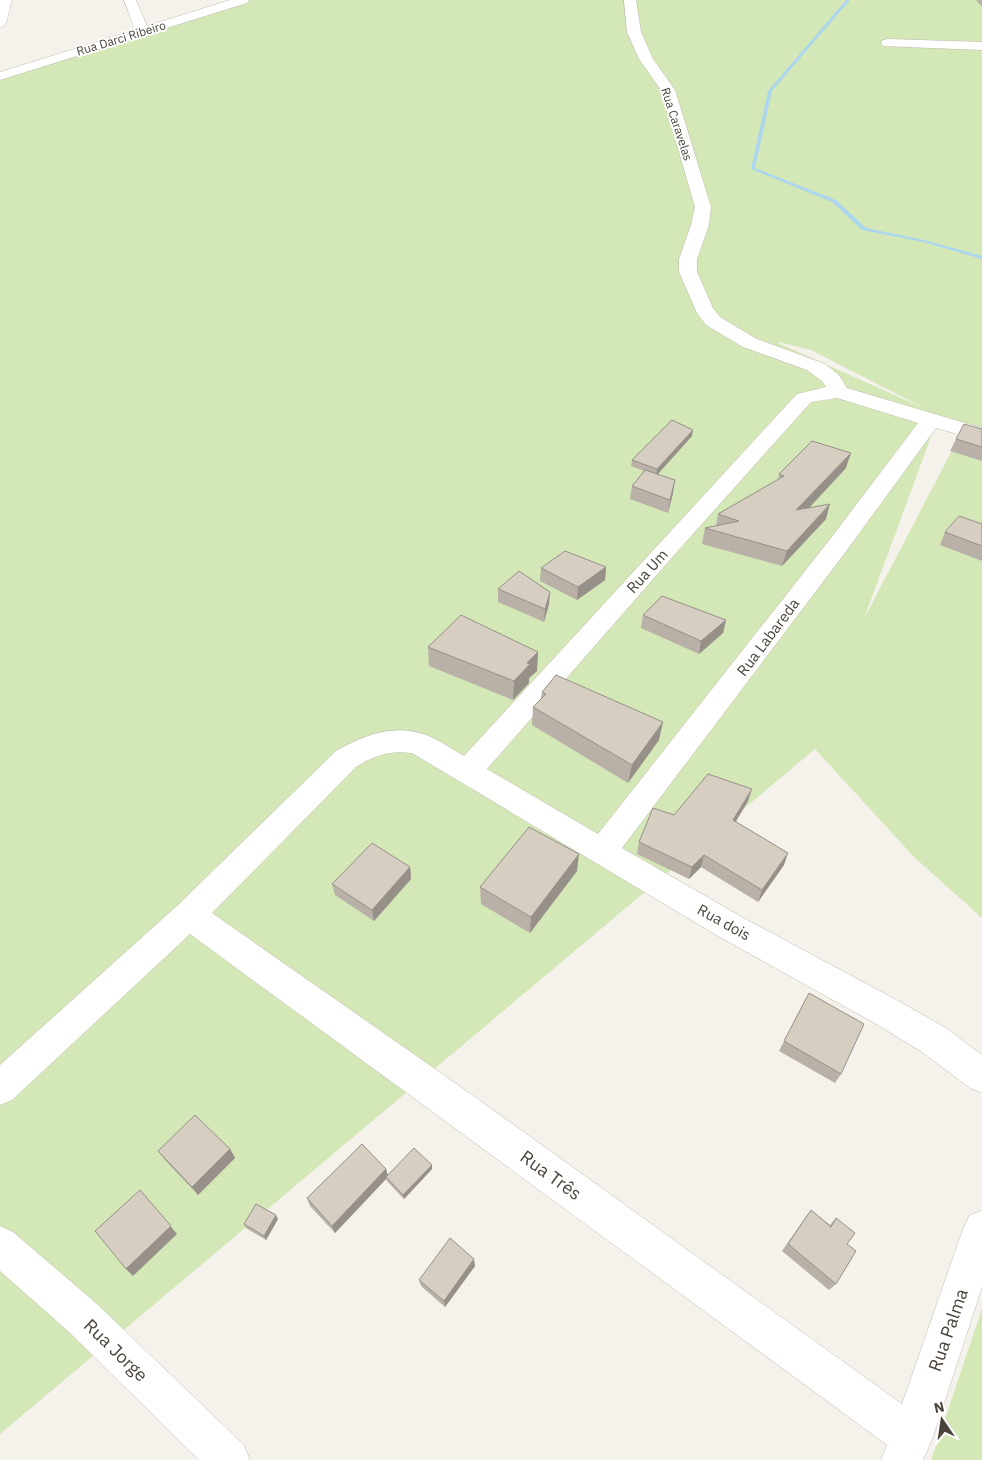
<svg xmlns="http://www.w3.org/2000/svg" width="982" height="1460" font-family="'IBM Plex Sans',sans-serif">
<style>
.green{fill:#d3e7b7;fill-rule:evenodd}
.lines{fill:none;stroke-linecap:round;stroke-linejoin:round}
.stream{fill:#acd6ee;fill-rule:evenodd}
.minor-casing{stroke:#c1baaf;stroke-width:1}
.minor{fill:#fff;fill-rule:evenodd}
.wall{fill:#b9b1a7}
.shaded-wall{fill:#969088}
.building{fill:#d7cec2;stroke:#969088}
.labels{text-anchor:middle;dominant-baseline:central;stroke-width:4;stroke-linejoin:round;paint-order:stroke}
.far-street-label{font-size:12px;fill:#4a433a;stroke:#fff}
.street-label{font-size:15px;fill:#4a433a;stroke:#fff}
.near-street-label{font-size:18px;fill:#4a433a;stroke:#fff}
</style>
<rect width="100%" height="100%" fill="#f5f2ec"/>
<g class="green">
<path d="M247 0H982V918L914 857 815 749 0 1434V77ZM778 342 811 350 926 409 778 343ZM939 415 960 435 865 617V616Z"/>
<polygon points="982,1309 982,1460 931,1460"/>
</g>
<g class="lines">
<polygon class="stream" points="846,0 850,0 772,91 755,168 836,200 866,228 924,240 982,256 982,259 923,242 862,230 832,202 751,169 768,91"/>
<g class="minor-casing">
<g id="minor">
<polygon points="0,0 12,0 6,24 0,28"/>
<polygon points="124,0 136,0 147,26 230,0 249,0 247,3 0,80 0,72 135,30"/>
<path d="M624 0H636L641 32 653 59 675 90 711 207 709 225 697 259V272L713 308 720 317 757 339 825 364 839 375 847 388 982 428V441L936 428 847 550 622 848 740 916 902 1003 946 1028 982 1055V1093L970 1088 922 1052 878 1025 718 936 412 753C390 750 375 755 356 767L212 913 475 1097 902 1404 963 1229 969 1216 982 1210V1287L933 1437 923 1460H881L887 1445 190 934 12 1100 0 1105V1065L178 905 336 751C363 735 395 723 426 735 439 740 452 749 464 756L797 394 826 387 822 381 807 370 743 347 706 325 697 313 679 272V259L691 225 695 207 661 90 639 59 627 32ZM837 398 918 423 831 538 598 834 487 769 675 554 811 402Z"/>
<polygon points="888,39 982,42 982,50 883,46 881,43 883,40"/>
<polygon points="0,1226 13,1232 97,1304 244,1445 250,1460 199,1460 69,1332 0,1271"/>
</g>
</g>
<use href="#minor" class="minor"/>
</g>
<g class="wall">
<polygon points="976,0 982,0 982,7"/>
<polygon points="982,429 982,461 950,451 956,439"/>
<polygon points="692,436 658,474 673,493 668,513 630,499 632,486 644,471 631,466 632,460"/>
<polygon points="846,468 809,508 826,519 782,566 702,544 705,528 716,526 718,514 778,480 779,474"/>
<polygon points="982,524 982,561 940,545 945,532"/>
<polygon points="606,567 605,580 577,600 540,581 541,568"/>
<polygon points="498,589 549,604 544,622 498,602"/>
<polygon points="643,615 726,620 723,633 699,654 641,628"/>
<polygon points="428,647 538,652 537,671 529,678 529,683 513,700 429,666"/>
<polygon points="542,692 659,740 628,783 532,725 533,707 541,698"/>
<polygon points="748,801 736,821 784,865 758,902 701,867 689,879 637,854 639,842 674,815"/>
<polygon points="410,867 411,879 374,921 335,895 332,884"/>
<polygon points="577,871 530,933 481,904 480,887"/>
<polygon points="809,993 841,1074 835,1083 779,1051"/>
<polygon points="230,1149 235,1158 198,1195 164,1159 158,1151"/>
<polygon points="386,1169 388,1175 432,1169 404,1199 387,1181 386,1179 335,1233 310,1206 307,1198"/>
<polygon points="811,1210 830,1225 836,1218 847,1244 836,1284 829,1290 782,1251 805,1218"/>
<polygon points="278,1219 266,1240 246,1228 244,1224"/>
<polygon points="475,1266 445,1307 421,1286 419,1280"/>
</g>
<g class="shaded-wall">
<polygon points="693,430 692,436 656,476 657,469"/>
<polygon points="851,453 846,468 792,526 796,510"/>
<polygon points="675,480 673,493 668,513 670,500"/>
<polygon points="830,504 826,519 782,566 787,551"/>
<polygon points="606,567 605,580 577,600 578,587"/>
<polygon points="550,592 549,604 544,622 545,609"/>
<polygon points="726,620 723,633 699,654 701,641"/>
<polygon points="538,652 537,671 529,678 529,683 513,700 514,681 527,663"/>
<polygon points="663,722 659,740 628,783 632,765"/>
<polygon points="752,789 748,801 730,831 733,820"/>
<polygon points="788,853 784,865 758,902 762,890"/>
<polygon points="579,854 577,871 530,933 531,917"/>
<polygon points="704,855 701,867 689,879 692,867"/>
<polygon points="410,867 411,879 374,921 372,910"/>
<polygon points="230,1149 235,1158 198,1195 192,1187"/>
<polygon points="432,1165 432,1169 404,1199 403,1195"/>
<polygon points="386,1169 388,1177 386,1177 386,1179 335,1233 332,1226"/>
<polygon points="140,1190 177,1234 133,1276 126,1269"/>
<polygon points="276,1215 278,1219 266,1240 264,1236"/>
<polygon points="474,1259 475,1266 445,1307 444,1301"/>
</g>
<g class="building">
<polygon points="672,420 693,430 657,469 632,460"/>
<polygon points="964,424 982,429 982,447 956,439"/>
<polygon points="812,441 851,453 796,510 830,504 787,551 705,528 739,521 718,514 784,476 779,474"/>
<polygon points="645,470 675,480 670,500 632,486"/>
<polygon points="959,516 982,524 982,546 945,532"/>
<polygon points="565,551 606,567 578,587 541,568"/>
<polygon points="519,571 550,592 545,609 498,589"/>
<polygon points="662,596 726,620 701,641 643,615"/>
<polygon points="461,615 538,652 527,663 530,664 514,681 428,647"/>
<polygon points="556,675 663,722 632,765 533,707 546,694 542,692"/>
<polygon points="708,774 752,789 733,820 788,853 762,890 704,855 692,867 639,842 653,808 674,815"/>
<polygon points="529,827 579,854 531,917 480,887"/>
<polygon points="372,843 410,867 372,910 332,884"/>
<polygon points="809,993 864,1024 841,1074 784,1041"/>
<polygon points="195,1115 230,1149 192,1187 158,1151"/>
<polygon points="362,1144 386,1169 332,1226 307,1198"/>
<polygon points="414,1148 432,1165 403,1195 386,1177"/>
<polygon points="140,1190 171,1226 126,1269 95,1231"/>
<polygon points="256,1204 276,1215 264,1236 244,1224"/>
<polygon points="811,1210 831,1227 836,1218 855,1233 847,1244 856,1251 836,1284 788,1244"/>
<polygon points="450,1238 474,1259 444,1301 419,1280"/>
</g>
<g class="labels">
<g class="far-street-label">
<text transform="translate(121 38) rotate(-17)">Rua Darci Ribeiro</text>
<text transform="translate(677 124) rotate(72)">Rua Caravelas</text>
</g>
<g class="street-label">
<text transform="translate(647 571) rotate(-48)">Rua Um</text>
<text transform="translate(768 637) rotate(-53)">Rua Labareda</text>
<text transform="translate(724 922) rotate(29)">Rua dois</text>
</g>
<g class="near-street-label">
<text transform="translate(551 1175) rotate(36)">Rua Três</text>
<text transform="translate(948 1330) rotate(-71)">Rua Palma</text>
<text transform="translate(116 1350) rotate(44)">Rua Jorge</text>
</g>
</g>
<g transform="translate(942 1420) rotate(347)" stroke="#ffffff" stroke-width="4" paint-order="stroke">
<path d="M0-4L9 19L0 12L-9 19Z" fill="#4a433a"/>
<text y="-8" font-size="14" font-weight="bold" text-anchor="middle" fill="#4a433a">N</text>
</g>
</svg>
